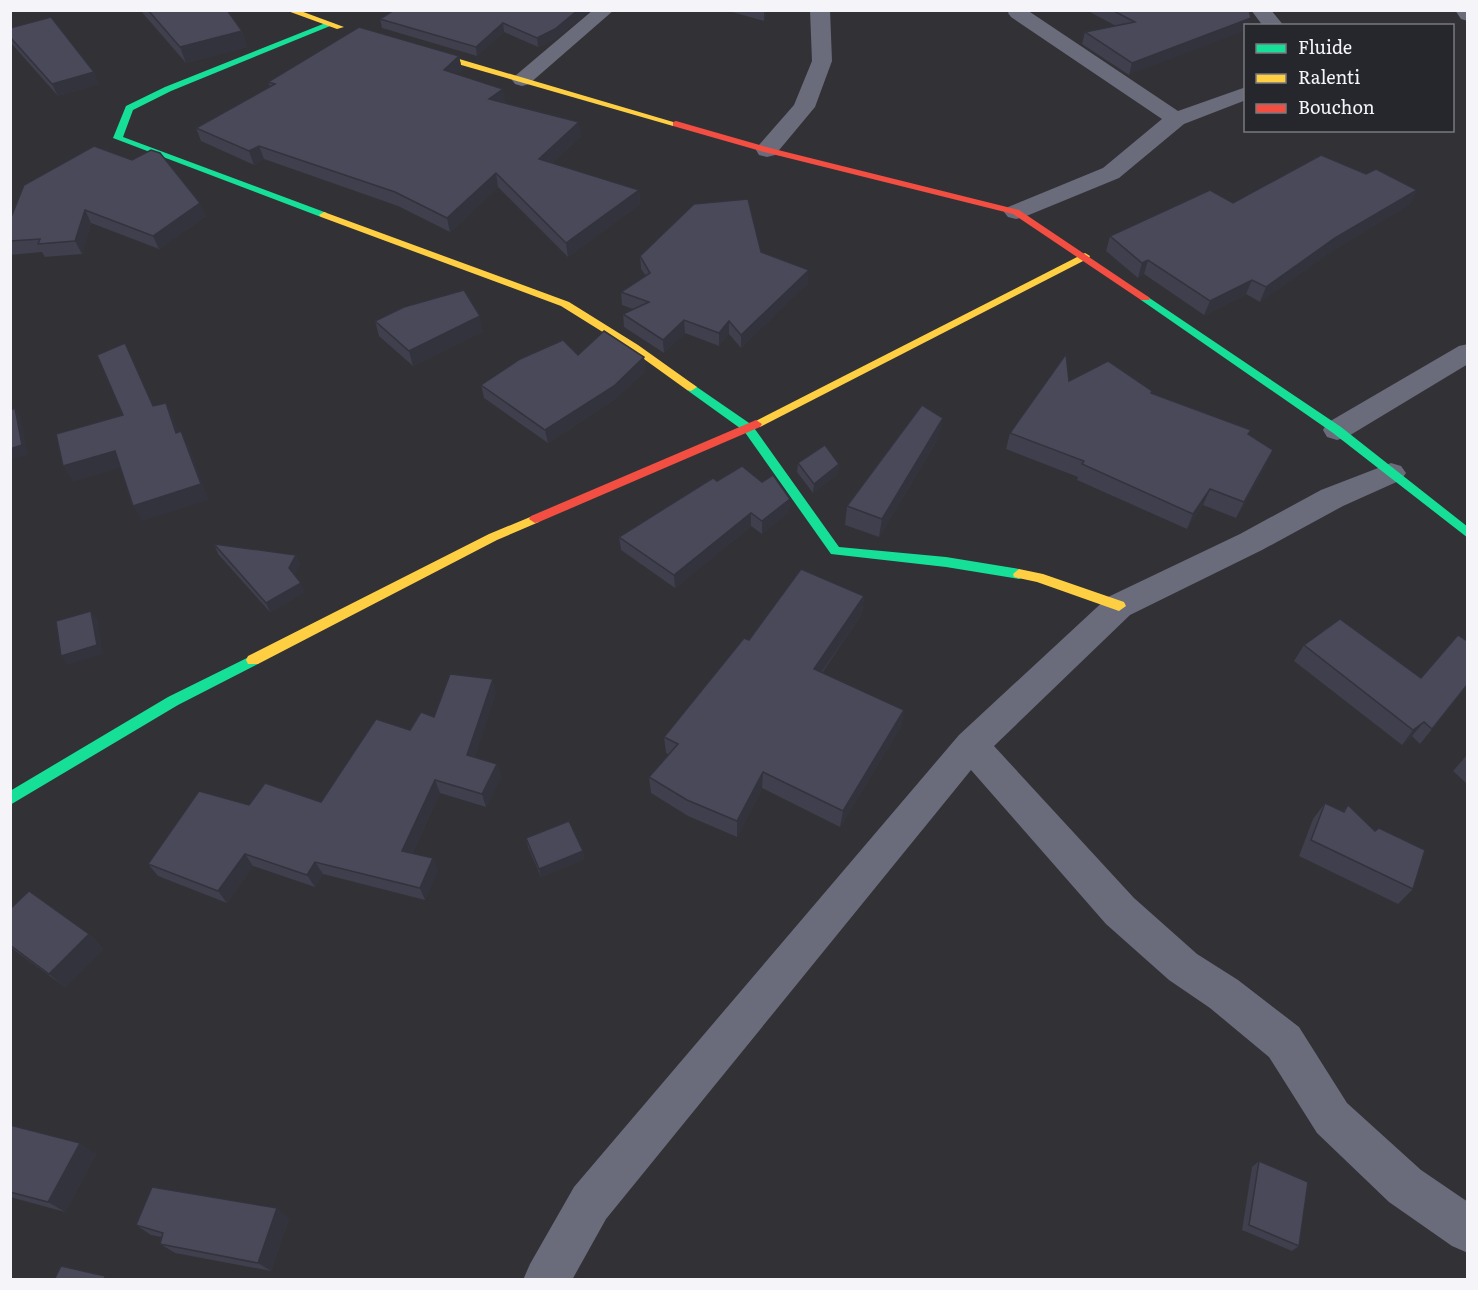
<svg xmlns="http://www.w3.org/2000/svg" width="1478" height="1290" font-family="Literata,serif">
<style>
.lines{fill:none;stroke-linecap:round;stroke-linejoin:round}
.street{fill:#6a6c7b;fill-rule:evenodd}
.fast{fill:#16e098;fill-rule:evenodd}
.slow{fill:#ffcf43;fill-rule:evenodd}
.jam{fill:#f24e42;fill-rule:evenodd}
.wall{fill:#3f3f4d}
.shaded-wall{fill:#33333e}
.building{fill:#494959;stroke:#33333e;stroke-width:1.5}
</style>
<rect width="100%" height="100%" fill="#313136"/>
<g class="lines">
<g class="street">
<polygon points="593,10 614,10 529,84 522,86 515,84 512,80 515,76"/>
<polygon points="810,10 830,10 832,61 815,107 775,155 767,157 759,155 756,150 759,145 794,105 812,61"/>
<polygon points="1010,10 1031,10 1030,12 1178,111 1246,87 1246,100 1184,124 1119,178 1024,217 1016,219 1008,217 1004,212 1008,207 1103,168 1162,119 1011,17 1008,13"/>
<polygon points="1251,10 1271,10 1284,26 1263,26"/>
<polygon points="1455,10 1468,10 1468,21 1461,19"/>
<polygon points="1468,344 1468,364 1347,437 1337,440 1327,437 1323,430 1327,423 1459,346"/>
<polygon points="1391,463 1401,466 1406,473 1401,480 1343,506 1262,550 1130,615 994,746 1134,898 1197,954 1238,980 1299,1027 1347,1103 1421,1170 1468,1202 1468,1253 1452,1246 1389,1202 1317,1133 1269,1057 1210,1008 1169,980 1106,924 971,770 606,1219 572,1280 523,1280 530,1264 574,1187 959,735 1108,597 1240,534 1321,490"/>
</g>
<g class="fast">
<polygon points="328,22 335,24 171,91 133,110 123,137 327,213 327,217 321,217 113,138 126,106 165,87"/>
<polygon points="1145,295 1341,427 1468,527 1468,538 1333,433 1141,300 1141,296"/>
<polygon points="691,383 752,425 839,547 946,557 1019,569 1025,574 1024,577 1019,579 946,567 831,554 744,431 687,390 687,384"/>
<polygon points="253,655 258,656 260,660 258,664 178,705 10,805 10,791 168,697"/>
</g>
<g class="slow">
<polygon points="285,10 298,10 344,27 337,29"/>
<polygon points="416,48 422,48 680,124 673,126 416,52"/>
<polygon points="324,212 569,302 638,345 697,387 691,391 687,390 630,349 561,306 321,217 319,215"/>
<polygon points="1085,253 1090,256 1089,258 760,427 752,427 750,424"/>
<polygon points="535,515 539,516 541,519 539,522 497,540 258,664 248,664 246,660 248,656 489,534"/>
<polygon points="1019,569 1043,574 1124,602 1126,606 1119,611 1037,582 1014,577 1013,574"/>
</g>
<g class="jam">
<polygon points="676,121 770,148 1019,210 1150,298 1149,300 1141,300 1013,214 764,152 673,126 673,122"/>
<polygon points="756,420 762,424 760,427 539,522 535,523 529,519 531,516"/>
</g>
</g>
<g class="wall">
<polygon points="140,10 227,10 242,31 247,47 186,63"/>
<polygon points="590,10 556,38 538,47 504,32 477,56 382,28 380,19"/>
<polygon points="725,10 767,10 764,21"/>
<polygon points="1086,10 1249,10 1129,75 1082,44 1085,32 1116,26"/>
<polygon points="10,28 99,84 58,96 10,42"/>
<polygon points="459,56 462,70 457,74 505,103 581,136 552,163 639,190 640,204 568,257 498,187 450,232 398,206 264,159 254,165 201,141 196,128 270,87 268,82"/>
<polygon points="1366,174 1417,190 1410,204 1329,253 1260,302 1246,294 1204,315 1144,274 1138,278 1106,251 1110,236 1233,203"/>
<polygon points="24,185 206,216 159,249 91,223 82,254 45,257 42,252 10,255 10,220"/>
<polygon points="761,252 808,283 741,348 729,334 719,346 685,333 664,353 624,327 623,314 633,309 622,305 621,292 646,276 641,269 640,256"/>
<polygon points="375,321 483,331 413,366 379,336"/>
<polygon points="578,355 644,357 645,371 615,399 548,443 484,398 481,385"/>
<polygon points="1069,381 1152,391 1152,393 1249,435 1266,466 1236,518 1203,505 1187,529 1077,480 1078,477 1006,449 1010,433"/>
<polygon points="939,437 879,537 845,525 847,506"/>
<polygon points="798,463 839,464 838,474 813,493 797,472"/>
<polygon points="717,481 762,482 790,499 789,512 762,534 751,526 675,588 621,550 619,537"/>
<polygon points="214,544 296,555 300,564 294,575 305,592 270,612 218,554"/>
<polygon points="864,596 862,613 822,673 904,710 901,726 840,827 762,788 737,837 688,816 651,793 649,777 669,755 666,753 664,737 749,640"/>
<polygon points="1304,645 1421,678 1467,686 1420,744 1412,736 1402,745 1294,661"/>
<polygon points="496,692 475,757 497,764 501,777 486,807 440,793 412,853 438,870 425,900 323,874 315,887 253,866 227,903 158,876 148,864 249,805 321,802 410,730 434,717"/>
<polygon points="1467,755 1467,784 1453,771"/>
<polygon points="1325,803 1343,811 1348,805 1413,889 1398,904 1299,856 1313,819"/>
<polygon points="526,838 583,851 584,859 541,877 528,847"/>
<polygon points="10,909 89,934 103,949 65,987 10,947"/>
<polygon points="10,1125 96,1154 65,1212 10,1197"/>
<polygon points="1259,1161 1299,1246 1292,1251 1242,1230 1252,1167"/>
<polygon points="289,1218 271,1271 175,1253 160,1244 161,1237 151,1235 136,1225"/>
</g>
<g class="shaded-wall">
<polygon points="578,10 590,10 556,38 538,47 537,38"/>
<polygon points="764,10 767,10 764,21"/>
<polygon points="1251,18 1249,26 1245,26 1245,31 1129,75 1132,63"/>
<polygon points="503,23 504,32 477,56 476,47"/>
<polygon points="242,31 247,47 186,63 180,47"/>
<polygon points="459,56 462,70 447,83 444,70"/>
<polygon points="94,72 99,84 58,96 52,84"/>
<polygon points="503,89 506,103 491,113 489,99"/>
<polygon points="579,122 581,136 541,173 539,159"/>
<polygon points="259,146 264,159 254,165 249,151"/>
<polygon points="496,173 498,187 450,232 447,218"/>
<polygon points="639,190 640,204 568,257 566,243"/>
<polygon points="1417,190 1410,204 1329,253 1260,302 1266,287 1335,238"/>
<polygon points="200,203 206,216 159,249 153,236"/>
<polygon points="85,210 91,223 82,254 75,241"/>
<polygon points="1148,260 1144,274 1138,278 1142,263"/>
<polygon points="809,270 808,283 741,348 741,335"/>
<polygon points="1252,280 1246,294 1204,315 1210,301"/>
<polygon points="480,316 483,331 413,366 409,351"/>
<polygon points="684,320 685,333 664,353 663,340"/>
<polygon points="729,321 729,334 719,346 719,333"/>
<polygon points="644,357 645,371 615,399 548,443 545,430"/>
<polygon points="166,403 174,419 184,448 176,433"/>
<polygon points="15,408 21,418 28,455 10,460 10,449"/>
<polygon points="943,418 939,437 879,537 882,519"/>
<polygon points="181,431 189,446 209,500 142,521 133,506"/>
<polygon points="1273,450 1266,466 1236,518 1244,502"/>
<polygon points="115,451 124,467 73,482 63,466"/>
<polygon points="839,464 838,474 813,493 814,484"/>
<polygon points="1210,489 1203,505 1187,529 1193,514"/>
<polygon points="790,499 789,512 762,534 762,521"/>
<polygon points="751,513 751,526 675,588 674,575"/>
<polygon points="296,555 300,564 293,578 289,568"/>
<polygon points="301,583 305,592 270,612 266,603"/>
<polygon points="864,596 862,613 812,686 814,669"/>
<polygon points="91,611 98,620 103,654 67,665 61,656"/>
<polygon points="493,679 496,692 472,768 467,755"/>
<polygon points="904,710 901,726 840,827 843,811"/>
<polygon points="1424,722 1412,736 1402,745 1413,730"/>
<polygon points="497,764 501,777 486,807 482,794"/>
<polygon points="763,772 762,788 737,837 737,821"/>
<polygon points="435,780 440,793 407,863 402,851"/>
<polygon points="583,851 584,859 541,877 539,869"/>
<polygon points="245,854 253,866 227,903 218,891"/>
<polygon points="433,858 438,870 425,900 420,888"/>
<polygon points="315,862 323,874 315,887 307,875"/>
<polygon points="89,934 103,949 65,987 49,974"/>
<polygon points="80,1143 96,1154 65,1212 48,1202"/>
<polygon points="277,1208 289,1218 271,1271 258,1263"/>
<polygon points="105,1276 113,1280 104,1280"/>
</g>
<g class="building">
<polygon points="148,10 227,10 242,31 180,47"/>
<polygon points="394,10 578,10 555,29 537,38 503,23 476,47 380,19"/>
<polygon points="1112,10 1249,10 1251,18 1132,63 1085,32 1135,22"/>
<polygon points="51,17 94,72 52,84 10,37 10,28"/>
<polygon points="359,27 459,56 444,70 503,89 489,99 579,122 539,159 639,190 566,243 496,173 447,218 395,192 259,146 249,151 196,128 275,84 268,82"/>
<polygon points="94,146 132,160 151,150 160,153 200,203 153,236 85,210 75,241 38,244 40,239 10,241 10,220 24,185"/>
<polygon points="1321,155 1366,174 1376,169 1417,190 1335,238 1266,287 1252,280 1210,301 1148,260 1142,263 1110,236 1210,190 1233,203"/>
<polygon points="748,199 761,252 809,270 741,335 729,321 719,333 684,320 663,340 623,314 649,302 621,292 650,273 640,256 694,204"/>
<polygon points="464,290 480,316 409,351 375,321 404,307"/>
<polygon points="604,331 644,357 614,386 545,430 481,385 520,359 563,340 578,355"/>
<polygon points="125,343 153,406 166,403 176,433 181,431 201,484 133,506 115,451 63,466 56,434 123,415 97,355"/>
<polygon points="1066,354 1069,381 1108,361 1152,391 1151,393 1251,430 1248,434 1273,450 1244,502 1210,489 1193,514 1082,464 1084,461 1010,433"/>
<polygon points="922,405 943,418 882,519 847,506"/>
<polygon points="15,408 22,445 10,449 10,410"/>
<polygon points="825,445 839,464 814,484 798,463"/>
<polygon points="742,466 762,482 773,475 790,499 762,521 751,513 674,575 619,537 713,478 717,481"/>
<polygon points="214,544 296,555 289,568 301,583 266,603"/>
<polygon points="801,569 864,596 814,669 904,710 843,811 763,772 737,821 687,800 649,777 678,744 664,737 744,638 749,640"/>
<polygon points="91,611 97,645 61,656 56,621"/>
<polygon points="1340,619 1421,678 1458,635 1467,641 1467,685 1432,729 1424,722 1413,730 1304,645"/>
<polygon points="450,674 493,679 467,755 497,764 482,794 435,780 402,851 433,858 420,888 315,862 307,875 245,854 218,891 148,864 199,791 249,805 265,783 321,802 376,719 410,730 421,712 434,717"/>
<polygon points="1325,803 1344,812 1348,805 1375,831 1379,828 1425,850 1413,889 1311,840"/>
<polygon points="569,821 583,851 539,869 526,838"/>
<polygon points="29,891 89,934 49,974 10,945 10,909"/>
<polygon points="10,1125 80,1143 48,1202 10,1192"/>
<polygon points="1259,1161 1308,1182 1299,1246 1249,1225"/>
<polygon points="152,1187 277,1208 258,1263 160,1244 163,1233 136,1225"/>
<polygon points="61,1266 105,1276 104,1280 54,1280"/>
</g>
<rect width="1478" height="1290" fill="none" stroke="#f4f4f9" stroke-width="24"/>
<rect x="1244" y="24" width="210" height="108" fill="#26272d" stroke="#78797f" stroke-width="1.5"/>
<rect x="1256" y="44" width="30" height="9" fill="#16e098" stroke="#78797f" stroke-width="1.5"/>
<text x="1298" y="54" font-size="18" fill="#f4f4f9">Fluide</text>
<rect x="1256" y="74" width="30" height="9" fill="#ffcf43" stroke="#78797f" stroke-width="1.5"/>
<text x="1298" y="84" font-size="18" fill="#f4f4f9">Ralenti</text>
<rect x="1256" y="104" width="30" height="9" fill="#f24e42" stroke="#78797f" stroke-width="1.5"/>
<text x="1298" y="114" font-size="18" fill="#f4f4f9">Bouchon</text>
</svg>
